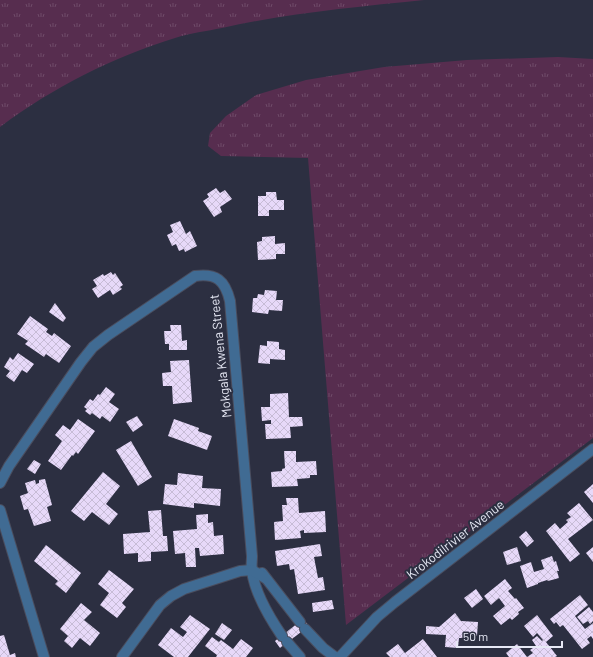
<svg xmlns="http://www.w3.org/2000/svg" width="593" height="657" font-family="Barlow,sans-serif">
<style>
.grass{fill:url(#grass-tufts)}
.building{fill:url(#building-cross-hatch)}
.lines{fill:none;stroke-linecap:round;stroke-linejoin:round}
.minor-casing{stroke:#4a4d5e;stroke-width:12}
.minor{stroke:#406b93;stroke-width:10}
.labels{text-anchor:middle;dominant-baseline:central;stroke-width:4;stroke-linejoin:round;paint-order:stroke}
.street-label{font-size:13px;fill:#e7e9f5;stroke:#2c2f41}
</style>
<defs>
<pattern id="grass-tufts" width="24" height="20" patternUnits="userSpaceOnUse"><rect width="24" height="20" fill="#572d4f"/><path d="M3 7l-1-3M5 7V3M7 7l1-3M15 17l-1-3M17 17v-4M19 17l1-3" fill="none" stroke="#6f4b69"/></pattern>
<pattern id="building-cross-hatch" width="8" height="8" patternUnits="userSpaceOnUse"><rect width="8" height="8" fill="#e7d9f9"/><path d="M0 0l8 8M0 8l8-8" fill="none" stroke="#c7bcd6"/></pattern>
</defs>
<rect width="100%" height="100%" fill="#2c2f41"/>
<g class="grass">
<path d="M0 0H424C356 7 289 13 222 28 207 31 190 33 175 38 113 57 52 88 0 127Z"/>
<polygon points="558,57 593,59 593,438 346,625 308,158 221,156 208,146 210,133 226,116 256,95 306,80 384,67 467,60"/>
</g>
<g class="building">
<polygon points="216,188 220,193 225,190 232,199 220,207 222,212 214,217 203,201 209,197 207,194"/>
<polygon points="266,192 276,192 277,200 284,200 284,210 269,210 269,216 258,216 258,196 266,196"/>
<polygon points="180,221 186,234 190,231 197,246 185,252 184,249 179,251 176,244 172,246 167,235 173,232 170,225"/>
<polygon points="275,236 275,244 285,243 285,254 276,254 276,259 258,260 257,242 262,241 262,237"/>
<polygon points="111,272 113,275 115,273 123,285 120,287 122,289 113,295 110,290 98,298 92,289 97,286 93,280 103,274 104,276"/>
<polygon points="265,290 277,291 276,300 283,300 282,311 269,310 268,314 252,312 253,298 257,298 258,294 264,295"/>
<polygon points="55,303 66,318 63,322 49,312"/>
<polygon points="30,316 48,329 46,332 52,336 54,333 71,346 59,363 46,354 44,357 25,344 28,341 17,334"/>
<polygon points="170,325 181,325 182,341 187,340 187,350 169,350 169,344 165,344 164,331 171,331"/>
<polygon points="267,341 279,342 279,349 285,350 285,360 270,359 270,364 258,363 260,345 267,346"/>
<polygon points="18,353 34,364 27,373 22,370 14,382 6,376 10,371 4,367 10,357 13,360"/>
<polygon points="189,360 192,402 173,404 172,386 163,386 162,373 171,372 170,361"/>
<polygon points="106,387 115,394 109,402 119,409 110,422 102,416 100,419 92,413 90,415 85,411 87,409 84,407 90,399 93,401 98,394 100,395"/>
<polygon points="288,393 289,417 302,417 303,426 290,427 291,438 266,439 265,424 271,424 271,420 262,421 261,407 270,407 270,394"/>
<polygon points="137,416 143,425 133,432 126,422"/>
<polygon points="78,419 95,431 78,454 76,452 73,456 72,455 61,470 48,461 62,441 55,435 63,425 70,430"/>
<polygon points="174,419 199,428 198,431 212,436 207,450 168,436"/>
<polygon points="131,441 152,477 138,486 116,450"/>
<polygon points="284,451 296,451 296,462 316,461 317,475 310,475 310,478 297,479 298,486 272,487 271,472 282,471 282,469 285,468"/>
<polygon points="34,460 41,464 35,474 27,469"/>
<polygon points="103,472 120,486 106,504 118,514 109,525 92,512 84,521 71,511"/>
<polygon points="178,473 203,476 202,488 221,489 220,506 194,503 194,508 163,504 165,484 177,485"/>
<polygon points="45,479 52,505 47,507 51,521 34,526 28,509 24,510 20,496 28,493 25,483 35,480 36,484 39,483 39,480"/>
<polygon points="593,484 593,503 584,492"/>
<polygon points="286,498 298,498 299,513 325,511 326,532 304,533 304,530 300,531 301,538 275,540 274,522 283,521 282,505 287,505"/>
<polygon points="579,503 593,520 568,539 580,554 570,562 546,531 555,523 560,529 568,522 566,520 571,517 567,513"/>
<polygon points="161,510 163,536 167,536 168,551 151,552 151,561 138,562 138,553 124,554 123,534 150,532 148,511"/>
<polygon points="208,514 208,523 213,522 214,536 223,535 224,554 200,556 199,548 195,548 196,567 186,567 185,553 175,554 173,531 197,529 196,515"/>
<polygon points="526,531 534,541 527,547 519,537"/>
<polygon points="320,544 322,556 314,557 318,578 323,577 325,590 298,594 294,569 290,570 289,564 277,566 275,551"/>
<polygon points="46,545 81,573 66,593 55,584 58,581 34,561"/>
<polygon points="517,547 521,561 507,565 503,552"/>
<polygon points="593,547 593,562 586,553"/>
<polygon points="552,556 554,562 556,561 559,571 557,571 559,578 548,581 547,580 538,583 538,584 527,588 520,566 531,562 534,572 544,569 541,560"/>
<polygon points="109,570 134,589 122,603 126,607 117,618 100,605 109,593 98,584"/>
<polygon points="505,579 512,588 508,591 515,599 516,598 524,608 518,612 519,614 512,620 510,618 501,625 493,616 505,606 499,598 491,605 484,596"/>
<polygon points="476,589 483,599 472,608 464,598"/>
<polygon points="580,595 588,605 575,616 585,629 593,623 593,639 591,636 587,639 590,643 582,649 563,625 560,627 556,622 554,624 550,619"/>
<polygon points="332,600 334,609 313,612 312,603"/>
<polygon points="81,603 92,612 84,620 100,633 90,646 80,638 72,648 64,641 68,636 60,629"/>
<polygon points="589,607 593,612 593,621 590,624 588,621 583,624 577,617"/>
<polygon points="455,613 461,621 478,622 477,636 464,635 463,638 459,638 458,648 445,647 446,635 426,634 426,626 439,627"/>
<polygon points="190,615 210,629 188,657 174,657 158,645 171,628 183,637 187,632 180,627"/>
<polygon points="537,615 553,636 546,642 557,656 555,657 527,657 533,653 530,650 536,646 532,640 537,636 542,641 543,640 537,633 533,637 524,626"/>
<polygon points="303,619 309,626 280,648 275,641"/>
<polygon points="222,623 232,630 224,640 215,634"/>
<polygon points="4,635 10,655 15,653 16,657 0,657 0,636"/>
<polygon points="212,637 219,642 221,640 233,649 241,639 253,648 246,657 216,657 217,655 205,646"/>
<polygon points="423,639 437,657 390,657 386,653 398,644 405,653"/>
<polygon points="517,644 527,657 509,657 506,653"/>
</g>
<g class="lines">
<g class="minor-casing">
<g id="minor">
<path d="M0 483 9 466 81 362 93 347 108 335 195 276C216 273 225 280 230 301L252 556C252 561 251 566 252 571 255 594 269 617 282 636"/>
<polyline points="0,510 44,657"/>
<polyline points="262,573 300,622"/>
<polyline points="305,629 323,648 335,657"/>
<polyline points="287,642 300,657"/>
<polyline points="122,657 160,605 171,596 184,589 240,571 252,570 265,578"/>
<polyline points="340,657 377,617 395,602 593,449"/>
</g>
</g>
<use href="#minor" class="minor"/>
</g>
<g class="labels">
<g class="street-label">
<text transform="translate(220 356) rotate(-96)">Mokgala Kwena Street</text>
<text transform="translate(455 539) rotate(-38)">Krokodilrivier Avenue</text>
</g>
</g>
<path d="M457 641v6h105v-6" fill="none" stroke="#e7e9f5" stroke-width="2"/>
<text x="463" y="641" font-size="12" fill="#e7e9f5" stroke="#2c2f41" stroke-width="3" paint-order="stroke">50 m</text>
</svg>
